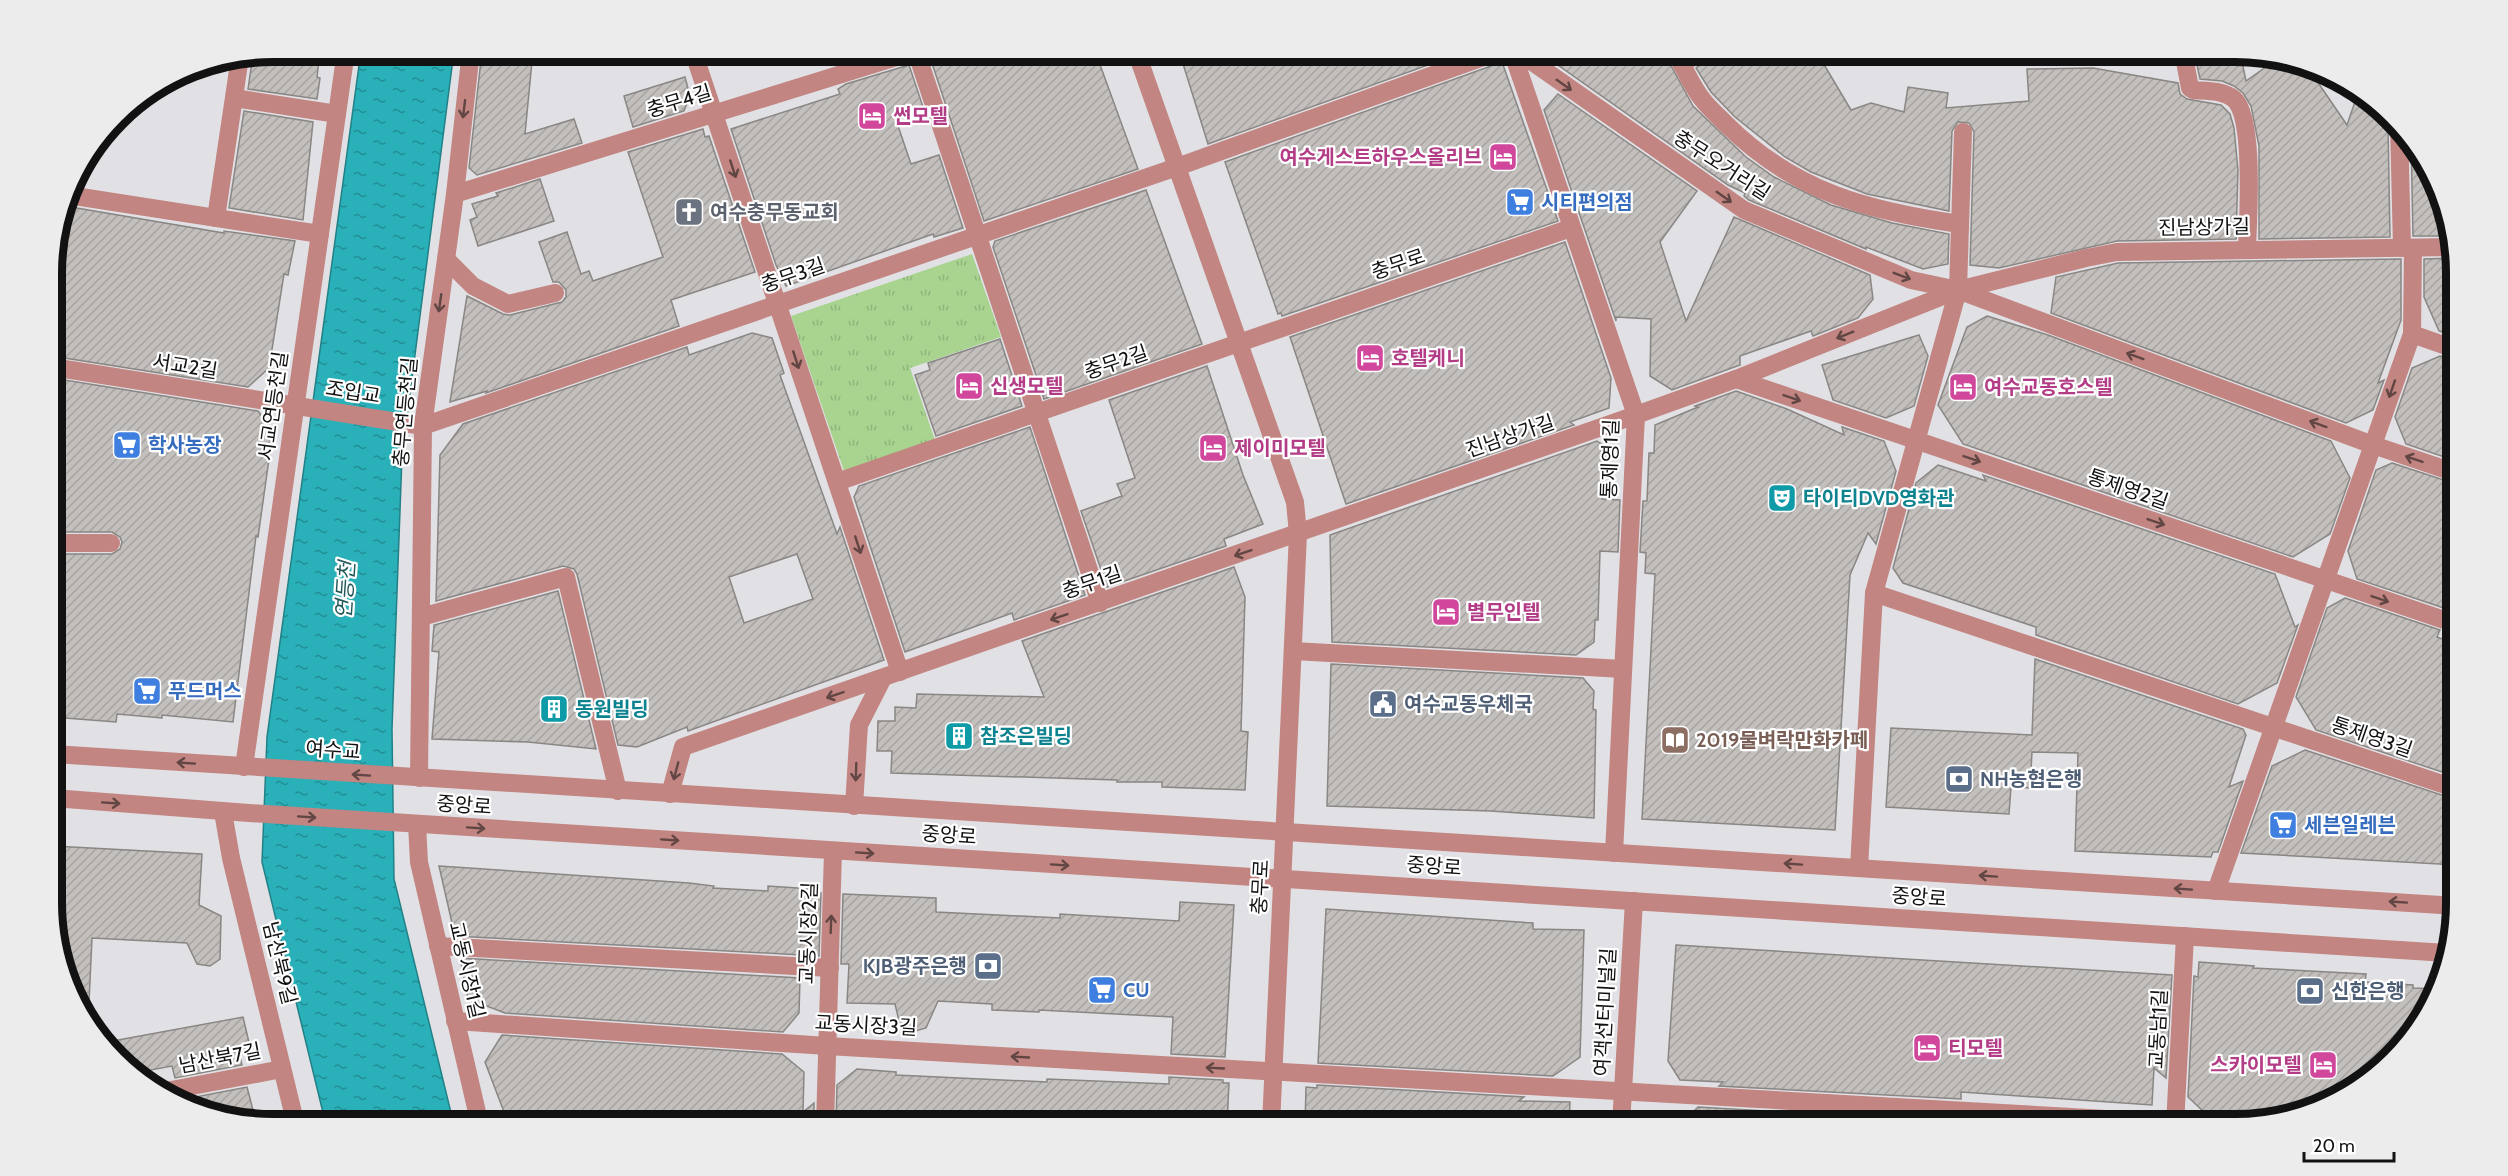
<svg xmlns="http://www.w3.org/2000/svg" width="2508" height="1176" font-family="Cabin,'Noto Sans KR',sans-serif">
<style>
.grass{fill:url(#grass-tufts)}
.water{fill:url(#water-ripples);stroke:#228186;stroke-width:1.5}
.building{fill:url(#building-hatch);stroke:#898683;stroke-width:1.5;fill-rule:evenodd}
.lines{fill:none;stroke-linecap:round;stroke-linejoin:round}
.minor{stroke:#c28581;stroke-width:18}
.oneway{stroke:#614644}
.labels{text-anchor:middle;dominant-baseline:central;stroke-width:4.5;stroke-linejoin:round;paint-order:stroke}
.street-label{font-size:20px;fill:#121213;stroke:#fff}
.hotel-label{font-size:20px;font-weight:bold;fill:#b23c85;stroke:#fff;text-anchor:start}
.shop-label{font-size:20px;font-weight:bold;fill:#366cbe;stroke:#fff;text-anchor:start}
.worship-label{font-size:20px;font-weight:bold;fill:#5b616d;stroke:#fff;text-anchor:start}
.culture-label{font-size:20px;font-weight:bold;fill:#0d838f;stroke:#fff;text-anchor:start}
.service-label{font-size:20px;font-weight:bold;fill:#4e5e75;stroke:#fff;text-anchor:start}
.education-label{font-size:20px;font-weight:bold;fill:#785e54;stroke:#fff;text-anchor:start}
.water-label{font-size:21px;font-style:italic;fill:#23585b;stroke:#fff}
.rim{fill:none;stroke:#121213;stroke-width:8}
</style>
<defs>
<pattern id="grass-tufts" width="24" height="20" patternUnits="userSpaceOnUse" patternTransform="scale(1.5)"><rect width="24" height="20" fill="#a8d490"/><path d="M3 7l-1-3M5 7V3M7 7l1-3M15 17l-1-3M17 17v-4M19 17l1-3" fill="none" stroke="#90b57b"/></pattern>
<pattern id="water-ripples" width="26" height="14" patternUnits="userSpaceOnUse" patternTransform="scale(1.5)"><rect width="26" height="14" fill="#29b0b8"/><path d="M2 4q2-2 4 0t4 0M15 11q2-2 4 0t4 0" fill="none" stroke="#228e94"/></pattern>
<pattern id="building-hatch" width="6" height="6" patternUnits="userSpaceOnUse" patternTransform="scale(1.5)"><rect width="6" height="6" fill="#c2bfbc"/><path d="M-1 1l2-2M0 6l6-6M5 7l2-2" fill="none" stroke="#a6a3a1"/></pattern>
</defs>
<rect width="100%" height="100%" fill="#e1e1e5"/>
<polygon class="grass" points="972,254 1001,337 910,368 935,440 844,471 791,316"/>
<polygon class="water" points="361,51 454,51 402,456 392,729 394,879 454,1125 326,1125 262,862 267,737"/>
<g class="building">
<polygon points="272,51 320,51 317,77 320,78 317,99 248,89 253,55"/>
<polygon points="482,51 533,51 525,134 574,119 582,143 477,175 469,168"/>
<polygon points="835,51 878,51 839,63"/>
<polygon points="928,51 1051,51 1055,64 1095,51 1138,169 984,221"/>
<polygon points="1179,51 1456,51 1456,55 1208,144"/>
<polygon points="1538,51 1663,51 1693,106 1746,157 1774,177 1831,205 1892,223 1949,234 1948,264 1923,269 1866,247 1866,249 1749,200 1744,196 1745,193 1728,185"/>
<polygon points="1712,51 1816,51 1851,110 1871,103 1904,112 1908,87 1948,93 1946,108 2029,101 2027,69 2093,68 2178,83 2180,94 2187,99 2221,105 2230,114 2234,128 2238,170 2236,239 2117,241 1999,268 1970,265 1974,132 1969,123 1958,122 1952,131 1949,211 1867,194 1811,172 1785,157 1735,117 1711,92 1696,68 1708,60"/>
<polygon points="2194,51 2240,52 2246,81 2277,59 2306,65 2347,125 2359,90 2371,97 2391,117 2388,125 2390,237 2259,239 2259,146 2251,106 2243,93 2234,86 2222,81 2200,79"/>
<polygon points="1502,62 1558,221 1282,316 1281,313 1278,314 1225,162"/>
<polygon points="909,65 923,107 895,117 911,164 939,155 963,228 934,237 933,234 786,286 776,265 731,129 840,94 838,89 846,84"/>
<polygon points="685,77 690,96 684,111 633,127 624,96"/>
<polygon points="1558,94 1697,191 1660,242 1686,321 1734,217 1870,275 1873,299 1858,318 1813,336 1811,331 1740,356 1740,365 1672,390 1650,376 1651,319 1616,317 1616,321 1544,110"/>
<polygon points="244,111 313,122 303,220 229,208"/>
<polygon points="703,129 705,137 709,136 755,272 671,300 679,326 486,393 487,391 450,402 467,296 503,314 510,315 562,302 566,297 566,290 559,282 553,282 539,242 567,232 581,274 589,271 593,281 663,257 628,152"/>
<polygon points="2411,137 2440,188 2453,236 2413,236"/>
<polygon points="540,179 554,221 478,246 470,220 477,217 472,204 498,196 496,193"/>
<polygon points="1146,190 1202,344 1044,399 993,247 995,241"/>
<polygon points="65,206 224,233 224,231 295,241 288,275 284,274 269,368 248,387 52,356 51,257"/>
<polygon points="1565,242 1611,378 1609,408 1570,422 1574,425 1346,504 1290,337"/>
<polygon points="2455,258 2455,337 2439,331 2424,297 2424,259"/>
<polygon points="2401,259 2401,320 2378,383 2384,380 2373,410 2346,423 2051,313 2056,277 2118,263"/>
<polygon points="1987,316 2048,335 2331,441 2350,478 2330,534 2293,557 1963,444 1938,405 1967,327"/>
<path d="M752 333 772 338 784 373 780 375 837 534 840 527 884 660 688 731 687 727 637 747 618 745 577 574 574 569 563 566 436 601 440 455 463 424 687 347 689 355ZM797 554 813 599 744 623 729 577Z"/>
<polygon points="1919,335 1928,356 1914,406 1886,418 1833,400 1822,365"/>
<polygon points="1000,339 1022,406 936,436 915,375 930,370 928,363"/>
<polygon points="2440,356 2455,360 2456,461 2406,444 2395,417 2412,368"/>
<polygon points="1207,366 1243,475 1263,524 1224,539 1226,546 1107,587 1081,511 1122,496 1117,484 1135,478 1109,400"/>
<polygon points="52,378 258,411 273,431 258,537 256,536 233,722 162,715 162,718 117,714 116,722 52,717 52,554 112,554 120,549 122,542 120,537 112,532 52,532"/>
<polygon points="1736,391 1787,409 1844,435 1842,427 1884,441 1896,471 1876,544 1868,533 1850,575 1835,830 1642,819 1655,574 1645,573 1646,553 1640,552 1643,501 1647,501 1649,453 1654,453 1655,425 1698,407 1695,406"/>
<polygon points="1030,427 1085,595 1014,620 1012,613 905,652 854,497 859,486"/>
<polygon points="1597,441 1606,447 1602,499 1620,500 1618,552 1600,551 1598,620 1595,620 1594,642 1576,655 1332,642 1330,535"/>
<polygon points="2392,463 2456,484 2456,585 2447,609 2357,579 2348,551 2376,470"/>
<polygon points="1938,465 1986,481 1983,475 2275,574 2295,627 2298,625 2277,683 2238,704 2036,635 2036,627 1903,583 1893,568 1916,483"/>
<polygon points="1234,567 1245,597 1241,731 1248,732 1245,790 1162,787 1162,782 1117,782 1117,780 891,773 892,751 877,751 878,721 895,721 895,707 916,708 917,694 1044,697 1022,641"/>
<polygon points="558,591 596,749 528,742 432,739 439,652 432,651 434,625"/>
<polygon points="2345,598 2440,630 2437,637 2456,644 2457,777 2316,730 2296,697 2327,608"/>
<polygon points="2035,659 2243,729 2246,735 2229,787 2243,781 2218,852 2213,852 2211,857 2075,851 2078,753 2032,752 2030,788 2011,787 2009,814 1886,807 1891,728 2032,735"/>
<polygon points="1331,664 1583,678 1594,691 1593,709 1596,710 1594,818 1491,811 1327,806"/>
<polygon points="2305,750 2457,800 2457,865 2241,853 2272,766"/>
<polygon points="53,846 202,854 199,905 221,916 220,959 210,966 197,964 187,943 92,938 88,1024 68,989 53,933"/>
<polygon points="439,866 689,883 714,886 713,888 768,891 768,886 812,889 811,893 821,893 819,956 455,936"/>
<polygon points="843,894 936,898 936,912 1060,918 1060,914 1179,921 1180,902 1234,905 1225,1057 1171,1054 1173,1017 1039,1010 1039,1012 992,1010 992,1004 938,1001 926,1028 912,1032 904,1029 900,1025 895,1004 847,1003 849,964 841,964"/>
<polygon points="1326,909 1533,923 1533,929 1584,930 1580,1057 1553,1076 1318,1063"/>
<polygon points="1676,945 2172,975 2166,1078 2154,1068 2152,1105 1961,1092 1961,1099 1719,1086 1723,1082 1680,1080 1668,1061"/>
<polygon points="460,958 800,978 799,1013 783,1032 505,1013 468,999"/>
<polygon points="2199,962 2254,966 2253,968 2366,974 2365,982 2413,985 2413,988 2440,989 2402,1050 2359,1088 2304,1114 2205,1113 2188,1097 2194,976 2198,977"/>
<polygon points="243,1017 251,1051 239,1053 242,1065 175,1078 172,1066 140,1072 102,1043"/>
<polygon points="502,1035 782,1054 804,1072 803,1112 814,1103 814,1125 509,1125 485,1062"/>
<polygon points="857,1069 896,1072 896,1075 1047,1082 1047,1079 1169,1084 1169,1077 1223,1080 1223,1083 1229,1083 1227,1125 836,1125 837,1085"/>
<polygon points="1317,1085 1524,1097 1519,1101 1570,1102 1569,1125 1305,1125 1306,1087 1317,1088"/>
<polygon points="247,1087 254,1114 236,1117 187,1108 180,1100"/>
<polygon points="1698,1107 1960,1122 1960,1125 1680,1125"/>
</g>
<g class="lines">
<g class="minor">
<polyline points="693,51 900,672"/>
<polyline points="916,51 1100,603"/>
<polyline points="1136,51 1295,502 1298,534 1271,1125"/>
<polyline points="1512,51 1636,415 1614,853"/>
<polyline points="1517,51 1744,210 1911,280 1958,290 2373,445 2456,473"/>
<path d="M1674 51C1684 66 1690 84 1702 99 1709 108 1719 117 1727 125 1795 192 1868 211 1960 224"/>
<path d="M2183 51 2190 88 2193 90C2206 91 2223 90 2234 99 2255 118 2248 219 2247 249"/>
<polyline points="1682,64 1701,51"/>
<polyline points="234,98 337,114"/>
<polyline points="2399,125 2402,248"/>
<polyline points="455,194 916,51"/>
<polyline points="68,195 320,234"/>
<polyline points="216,218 240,57"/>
<polyline points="446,259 473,286 508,304 555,293"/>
<polyline points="2412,334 2455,349"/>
<polyline points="52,367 423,426 1177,167 1500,51"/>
<polyline points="1736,379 2456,624"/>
<polyline points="837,482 1571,228"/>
<polyline points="52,543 111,543"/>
<polyline points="1874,593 2457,789"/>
<polyline points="421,617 566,577 618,791"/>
<polyline points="1293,651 1623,669"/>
<polyline points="53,754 2457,906"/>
<polyline points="244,767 346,51"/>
<polyline points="419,778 423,426 455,194 471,51"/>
<polyline points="670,794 683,747 1636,415 1736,379 1958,290 2086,258 2117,252 2455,247"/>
<polyline points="53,798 249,813 2447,953"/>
<polyline points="854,806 859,725 883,678"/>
<polyline points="223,812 231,858 296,1125"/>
<polyline points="417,824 419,862 480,1125"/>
<polyline points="1859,868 1874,593 1958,290 1963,132"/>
<polyline points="2216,891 2412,334 2413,248"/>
<polyline points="438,946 830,968"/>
<polyline points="455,1021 827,1046 2212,1125"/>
<polyline points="166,1091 282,1069"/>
<polyline points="825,1125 833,851"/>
<polyline points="1621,1125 1634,901"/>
<polyline points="2175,1125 2185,936"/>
</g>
</g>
<defs><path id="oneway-shaft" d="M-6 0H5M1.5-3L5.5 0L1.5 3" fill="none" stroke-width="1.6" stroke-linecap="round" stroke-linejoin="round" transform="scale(1.5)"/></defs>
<g class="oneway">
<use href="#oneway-shaft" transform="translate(1564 85) rotate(35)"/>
<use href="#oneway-shaft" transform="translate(464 109) rotate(97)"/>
<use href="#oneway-shaft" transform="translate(733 169) rotate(72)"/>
<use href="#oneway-shaft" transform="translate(1724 197) rotate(35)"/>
<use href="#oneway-shaft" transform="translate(1902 276) rotate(21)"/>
<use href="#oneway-shaft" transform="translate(440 303) rotate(98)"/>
<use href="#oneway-shaft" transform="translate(1845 335) rotate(158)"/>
<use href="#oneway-shaft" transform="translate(2135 356) rotate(-160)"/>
<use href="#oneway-shaft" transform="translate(796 360) rotate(72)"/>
<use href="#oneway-shaft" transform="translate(2392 389) rotate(109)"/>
<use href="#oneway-shaft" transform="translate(1792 398) rotate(19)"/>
<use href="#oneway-shaft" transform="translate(2318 424) rotate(-160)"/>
<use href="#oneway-shaft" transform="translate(1972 459) rotate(19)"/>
<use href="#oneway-shaft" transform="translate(2414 459) rotate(-161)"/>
<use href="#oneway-shaft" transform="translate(2156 522) rotate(19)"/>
<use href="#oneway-shaft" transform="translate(858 545) rotate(72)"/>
<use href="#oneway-shaft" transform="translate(1243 553) rotate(161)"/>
<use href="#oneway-shaft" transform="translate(2380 599) rotate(19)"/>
<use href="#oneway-shaft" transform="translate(1059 617) rotate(161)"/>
<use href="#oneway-shaft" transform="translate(835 695) rotate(161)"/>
<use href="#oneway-shaft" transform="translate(186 763) rotate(-176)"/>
<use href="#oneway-shaft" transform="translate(676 771) rotate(105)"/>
<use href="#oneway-shaft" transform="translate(856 772) rotate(92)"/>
<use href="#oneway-shaft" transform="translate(361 775) rotate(-176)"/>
<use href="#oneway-shaft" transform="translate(111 803) rotate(4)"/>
<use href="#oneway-shaft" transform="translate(307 817) rotate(4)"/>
<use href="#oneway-shaft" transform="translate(476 828) rotate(4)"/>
<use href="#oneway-shaft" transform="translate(670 840) rotate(4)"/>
<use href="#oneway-shaft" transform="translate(865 853) rotate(4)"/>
<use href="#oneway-shaft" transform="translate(1793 864) rotate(-176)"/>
<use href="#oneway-shaft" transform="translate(1060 865) rotate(4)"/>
<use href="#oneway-shaft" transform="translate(1988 876) rotate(-176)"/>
<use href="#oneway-shaft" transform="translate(2183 889) rotate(-176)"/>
<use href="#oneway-shaft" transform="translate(2398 902) rotate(-176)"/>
<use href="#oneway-shaft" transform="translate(831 924) rotate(-88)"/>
<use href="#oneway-shaft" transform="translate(1020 1057) rotate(-177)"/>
<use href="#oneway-shaft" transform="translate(1215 1068) rotate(-177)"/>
</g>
<defs>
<g id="hotel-square" transform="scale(1.5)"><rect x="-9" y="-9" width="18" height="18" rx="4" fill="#d1479c" stroke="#fff"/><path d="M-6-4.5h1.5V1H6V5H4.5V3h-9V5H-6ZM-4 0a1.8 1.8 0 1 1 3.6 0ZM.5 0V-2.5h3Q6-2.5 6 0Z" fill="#fff"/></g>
<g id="supermarket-square" transform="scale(1.5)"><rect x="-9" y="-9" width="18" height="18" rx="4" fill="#3f7fe0" stroke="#fff"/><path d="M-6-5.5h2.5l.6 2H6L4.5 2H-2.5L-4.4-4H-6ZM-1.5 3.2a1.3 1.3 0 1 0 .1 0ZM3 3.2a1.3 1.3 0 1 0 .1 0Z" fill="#fff"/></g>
<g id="church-square" transform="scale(1.5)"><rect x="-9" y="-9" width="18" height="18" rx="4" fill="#6b7280" stroke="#fff"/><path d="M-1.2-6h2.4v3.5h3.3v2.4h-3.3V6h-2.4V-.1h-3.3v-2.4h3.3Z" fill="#fff"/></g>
<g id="theatre-square" transform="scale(1.5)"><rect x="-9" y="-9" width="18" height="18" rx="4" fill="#0f9aa8" stroke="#fff"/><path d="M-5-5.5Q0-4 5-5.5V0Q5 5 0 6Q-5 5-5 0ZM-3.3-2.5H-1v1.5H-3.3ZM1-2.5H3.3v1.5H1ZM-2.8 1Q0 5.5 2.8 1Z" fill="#fff"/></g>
<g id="civic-square" transform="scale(1.5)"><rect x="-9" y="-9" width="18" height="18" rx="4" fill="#5c6f8a" stroke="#fff"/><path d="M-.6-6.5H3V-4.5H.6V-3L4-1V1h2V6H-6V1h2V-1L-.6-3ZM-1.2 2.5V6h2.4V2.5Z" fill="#fff"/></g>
<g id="building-square" transform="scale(1.5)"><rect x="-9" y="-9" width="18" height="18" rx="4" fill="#0f9aa8" stroke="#fff"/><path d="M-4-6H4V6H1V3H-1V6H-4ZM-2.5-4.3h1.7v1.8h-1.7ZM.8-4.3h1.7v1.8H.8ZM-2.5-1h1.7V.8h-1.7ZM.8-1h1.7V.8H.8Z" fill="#fff"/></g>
<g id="library-square" transform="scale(1.5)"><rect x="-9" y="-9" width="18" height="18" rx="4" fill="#8d6e63" stroke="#fff"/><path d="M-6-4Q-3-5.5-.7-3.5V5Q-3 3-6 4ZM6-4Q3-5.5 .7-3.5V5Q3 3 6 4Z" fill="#fff"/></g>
<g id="bank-square" transform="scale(1.5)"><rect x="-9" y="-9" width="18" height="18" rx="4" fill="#5c6f8a" stroke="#fff"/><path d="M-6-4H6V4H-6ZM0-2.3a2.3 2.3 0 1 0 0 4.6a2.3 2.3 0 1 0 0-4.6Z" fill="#fff"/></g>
</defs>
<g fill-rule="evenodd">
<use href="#hotel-square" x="872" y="116"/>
<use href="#hotel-square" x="1503" y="157"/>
<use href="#supermarket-square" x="1520" y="202"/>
<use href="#church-square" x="689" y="212"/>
<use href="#hotel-square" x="1370" y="358"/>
<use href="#hotel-square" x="969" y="386"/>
<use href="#hotel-square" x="1963" y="387"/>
<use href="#supermarket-square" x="127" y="445"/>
<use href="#hotel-square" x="1213" y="448"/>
<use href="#theatre-square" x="1782" y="498"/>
<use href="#hotel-square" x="1446" y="612"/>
<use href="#supermarket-square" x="147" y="691"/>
<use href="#civic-square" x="1383" y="704"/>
<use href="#building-square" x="554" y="709"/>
<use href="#building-square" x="959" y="736"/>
<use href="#library-square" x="1675" y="740"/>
<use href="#bank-square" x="1959" y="779"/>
<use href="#supermarket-square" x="2283" y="825"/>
<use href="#bank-square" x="988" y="966"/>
<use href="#supermarket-square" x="1102" y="990"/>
<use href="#bank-square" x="2310" y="991"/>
<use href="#hotel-square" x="1927" y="1048"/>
<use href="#hotel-square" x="2323" y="1065"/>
</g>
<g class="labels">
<g class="street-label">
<text transform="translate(679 101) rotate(-17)">충무4길</text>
<text transform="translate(1722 165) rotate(33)">충무오거리길</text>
<text transform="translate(2204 227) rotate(-1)">진남상가길</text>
<text transform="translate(1398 264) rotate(-19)">충무로</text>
<text transform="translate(793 275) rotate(-19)">충무3길</text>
<text transform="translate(1116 362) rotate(-19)">충무2길</text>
<text transform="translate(185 366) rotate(9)">서교2길</text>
<text transform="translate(353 392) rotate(9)">조입교</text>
<text transform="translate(273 406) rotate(-82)">서교연등천길</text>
<text transform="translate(405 412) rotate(-85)">충무연등천길</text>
<text transform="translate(1510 436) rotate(-19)">진남상가길</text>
<text transform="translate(1610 459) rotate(-88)">통제영1길</text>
<text transform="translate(2128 489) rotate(19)">통제영2길</text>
<text transform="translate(1092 582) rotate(-19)">충무1길</text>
<text transform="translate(2372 737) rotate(19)">통제영3길</text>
<text transform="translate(333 750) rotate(4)">여수교</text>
<text transform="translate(464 805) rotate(4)">중앙로</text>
<text transform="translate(949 835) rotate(4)">중앙로</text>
<text transform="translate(1434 866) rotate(4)">중앙로</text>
<text transform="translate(1260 887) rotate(-87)">충무로</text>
<text transform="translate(1919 897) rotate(4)">중앙로</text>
<text transform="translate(808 933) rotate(-88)">교동시장2길</text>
<text transform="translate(280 963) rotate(76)">남산북9길</text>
<text transform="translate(467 970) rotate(77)">교동시장1길</text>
<text transform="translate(1605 1012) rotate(-87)">여객선터미널길</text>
<text transform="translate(866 1025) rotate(3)">교동시장3길</text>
<text transform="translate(2158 1029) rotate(-87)">교동남1길</text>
<text transform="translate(220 1058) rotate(-11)">남산북7길</text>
</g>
<g class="hotel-label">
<text x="893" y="116">썬모텔</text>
<text x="1482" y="157" text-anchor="end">여수게스트하우스올리브</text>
<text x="1391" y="358">호텔케니</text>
<text x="990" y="386">신생모텔</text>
<text x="1984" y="387">여수교동호스텔</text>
<text x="1234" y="448">제이미모텔</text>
<text x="1467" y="612">별무인텔</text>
<text x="1948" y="1048">티모텔</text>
<text x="2302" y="1065" text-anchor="end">스카이모텔</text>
</g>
<g class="shop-label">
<text x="1541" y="202">시티편의점</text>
<text x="148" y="445">학사농장</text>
<text x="168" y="691">푸드머스</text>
<text x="2304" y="825">세븐일레븐</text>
<text x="1123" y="990">CU</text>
</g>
<g class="worship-label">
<text x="710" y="212">여수충무동교회</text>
</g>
<g class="culture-label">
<text x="1803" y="498">타이티DVD영화관</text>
<text x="575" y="709">동원빌딩</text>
<text x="980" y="736">참조은빌딩</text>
</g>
<g class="service-label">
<text x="1404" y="704">여수교동우체국</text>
<text x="1980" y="779">NH농협은행</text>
<text x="967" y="966" text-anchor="end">KJB광주은행</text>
<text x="2331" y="991">신한은행</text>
</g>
<g class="education-label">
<text x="1696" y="740">2019물벼락만화카페</text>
</g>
<g class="water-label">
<text transform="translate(345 590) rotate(-86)">연등천</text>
</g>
</g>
<path d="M0 0H2508V1176H0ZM273 62H2235A211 211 0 0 1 2446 273V903A211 211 0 0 1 2235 1114H273A211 211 0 0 1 62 903V273A211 211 0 0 1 273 62Z" fill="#ececec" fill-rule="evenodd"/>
<path class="rim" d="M273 62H2235A211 211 0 0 1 2446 273V903A211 211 0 0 1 2235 1114H273A211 211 0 0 1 62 903V273A211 211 0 0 1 273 62Z"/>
<path d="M2304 1152v9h90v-9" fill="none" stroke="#121213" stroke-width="3"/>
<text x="2313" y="1152" font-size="18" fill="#121213" stroke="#ffffff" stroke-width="4.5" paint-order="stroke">20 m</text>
</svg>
